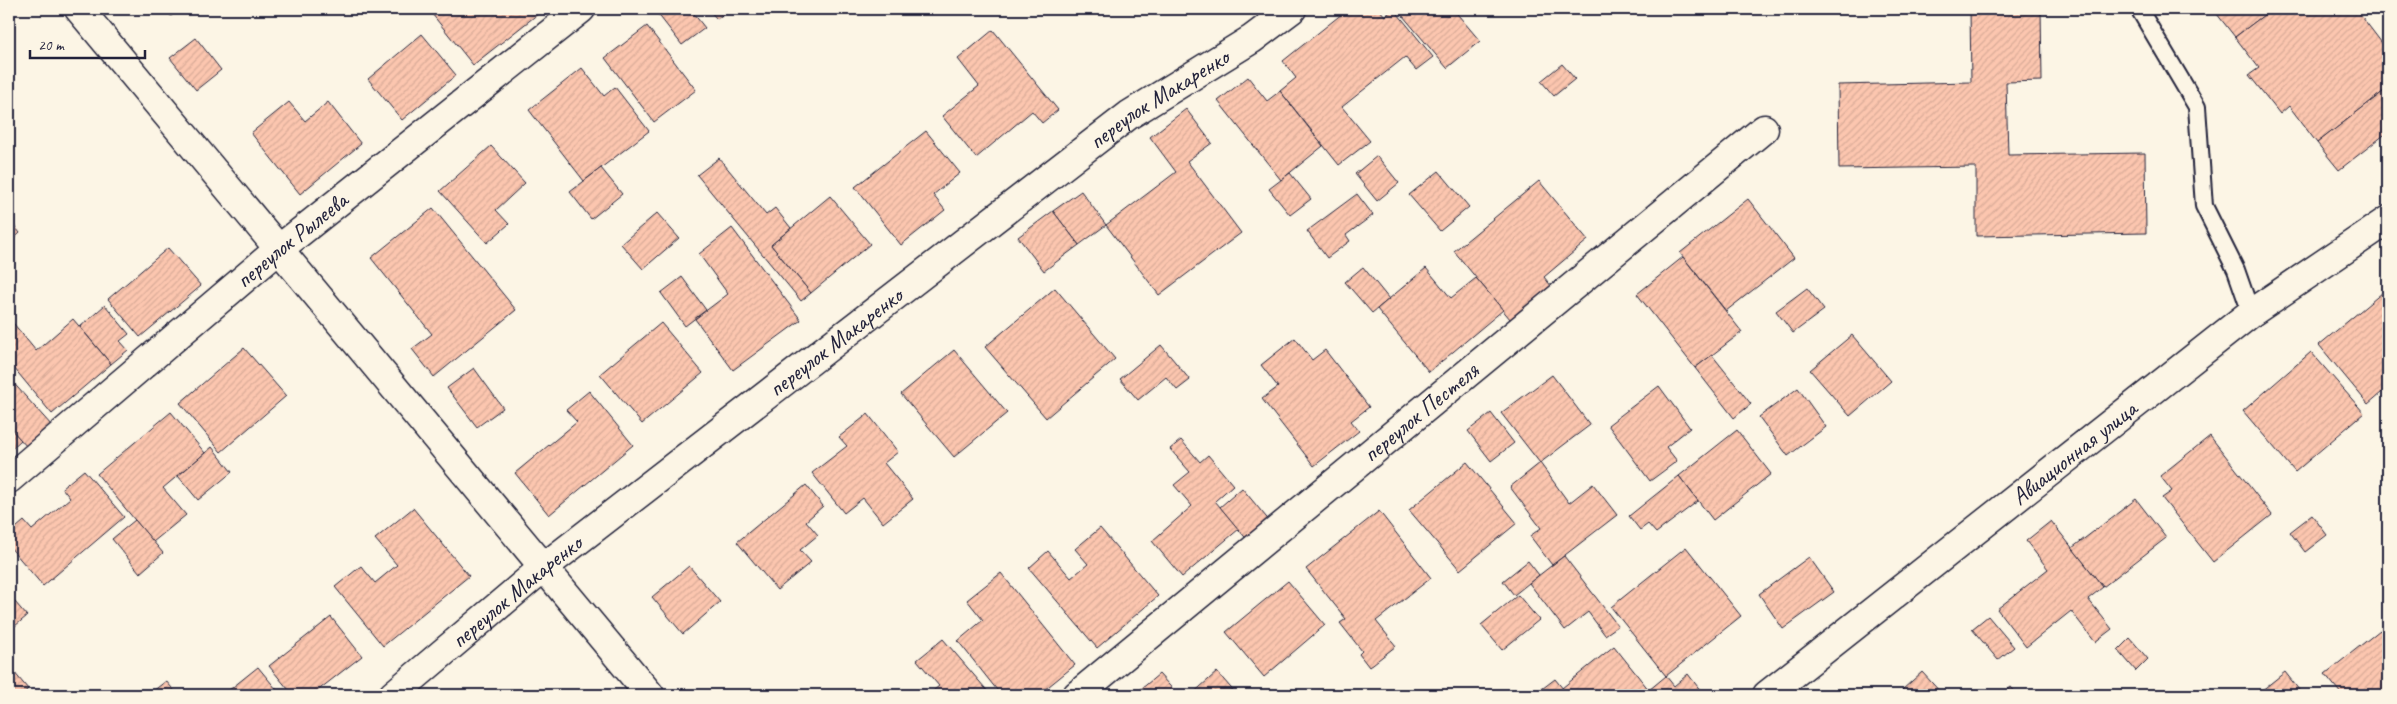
<svg xmlns="http://www.w3.org/2000/svg" width="2397" height="704" font-family="Caveat,sans-serif">
<style>
.building{fill:url(#building-hatch);stroke:#22223b}
.lines{fill:none;stroke-linecap:round;stroke-linejoin:round}
.service-casing{stroke:#22223b;stroke-width:20}
.minor-casing{stroke:#22223b;stroke-width:31}
.service{stroke:#fcf5e5;stroke-width:16}
.minor{stroke:#fcf5e5;stroke-width:28}
.labels{text-anchor:middle;dominant-baseline:central;stroke-width:4;stroke-linejoin:round;paint-order:stroke}
.street-label{font-size:24px;fill:#22223b;stroke:#fcf5e5}
</style>
<defs>
<pattern id="building-hatch" width="6" height="6" patternUnits="userSpaceOnUse" patternTransform="scale(1.25)"><rect width="6" height="6" fill="#fcc6af"/><path d="M-1 1l2-2M0 6l6-6M5 7l2-2" fill="none" stroke="#d8aa97"/></pattern>
</defs>
<rect width="100%" height="100%" fill="#fcf5e5"/>
<filter id="ink" filterUnits="userSpaceOnUse"><feTurbulence type="fractalNoise" baseFrequency=".02" numOctaves="2"/><feDisplacementMap in="SourceGraphic" scale="10" xChannelSelector="R" yChannelSelector="G"/><feConvolveMatrix kernelMatrix="1 2 1 2 8 2 1 2 1" color-interpolation-filters="sRGB"/></filter>
<g filter="url(#ink)">
<g class="building">
<polygon points="164,9 179,9 171,16"/>
<polygon points="428,9 542,9 543,10 473,65"/>
<polygon points="654,9 690,9 705,28 682,45"/>
<polygon points="708,9 730,9 717,19"/>
<polygon points="1348,9 1379,9 1385,16 1394,9 1433,57 1416,70 1405,57 1342,107 1370,141 1339,165 1280,91 1296,78 1283,61"/>
<polygon points="1397,9 1453,9 1480,41 1447,68"/>
<polygon points="1970,9 2041,9 2042,81 2006,82 2008,155 2145,153 2146,233 1976,236 1976,167 1839,169 1838,85 1971,82"/>
<polygon points="2213,9 2272,9 2235,37"/>
<polygon points="2272,9 2356,9 2388,51 2388,88 2317,143 2289,106 2280,114 2249,75 2259,68 2235,37"/>
<polygon points="647,26 696,90 654,122 605,58"/>
<polygon points="993,30 1058,110 1042,123 1032,111 976,158 942,116 979,86 958,59"/>
<polygon points="422,34 456,75 402,120 368,79"/>
<polygon points="196,38 221,70 196,90 170,58"/>
<polygon points="1562,64 1575,79 1554,96 1541,81"/>
<polygon points="582,68 604,96 615,87 649,131 584,181 529,110"/>
<polygon points="1248,77 1267,101 1280,91 1323,146 1281,180 1218,101"/>
<polygon points="9,88 17,98 9,105"/>
<polygon points="2388,88 2388,132 2339,170 2317,143"/>
<polygon points="289,102 305,121 328,102 361,144 300,194 251,133"/>
<polygon points="1186,109 1212,143 1187,161 1241,233 1159,295 1106,225 1176,172 1150,137"/>
<polygon points="926,131 960,173 933,195 945,210 901,245 855,187"/>
<polygon points="491,146 525,183 496,210 509,224 487,243 440,191"/>
<polygon points="1377,156 1399,183 1377,201 1355,174"/>
<polygon points="719,158 766,215 775,208 791,228 771,245 811,293 801,301 697,175"/>
<polygon points="601,168 622,194 591,219 570,192"/>
<polygon points="1439,171 1469,207 1440,231 1409,195"/>
<polygon points="1290,173 1311,199 1290,215 1269,189"/>
<polygon points="1539,181 1588,240 1544,277 1556,292 1515,325 1454,251"/>
<polygon points="1081,191 1106,225 1079,245 1053,211"/>
<polygon points="1357,194 1373,215 1346,235 1350,241 1327,258 1307,231"/>
<polygon points="830,196 870,244 811,293 771,245"/>
<polygon points="1748,199 1794,258 1726,311 1680,253"/>
<polygon points="433,208 516,310 434,377 412,349 432,334 371,258"/>
<polygon points="1053,211 1079,245 1044,271 1018,237"/>
<polygon points="657,213 679,238 643,269 621,244"/>
<polygon points="9,219 20,233 9,243"/>
<polygon points="732,228 801,320 733,370 695,319 728,294 699,254"/>
<polygon points="168,248 201,286 140,337 108,299"/>
<polygon points="1683,257 1742,332 1695,368 1637,294"/>
<polygon points="1363,267 1389,299 1372,313 1345,282"/>
<polygon points="1426,268 1451,298 1476,278 1503,310 1429,372 1377,309"/>
<polygon points="682,277 706,310 685,326 661,293"/>
<polygon points="1055,288 1115,359 1046,418 985,347"/>
<polygon points="1807,288 1824,310 1793,333 1776,311"/>
<polygon points="2388,288 2388,387 2368,404 2319,345"/>
<polygon points="105,305 129,334 120,341 128,350 111,364 80,327"/>
<polygon points="9,318 36,351 73,319 111,364 52,414 9,362"/>
<polygon points="661,323 703,373 642,424 600,374"/>
<polygon points="1852,335 1891,381 1850,416 1810,370"/>
<polygon points="1295,338 1312,360 1325,350 1369,407 1351,421 1359,431 1314,466 1262,399 1278,387 1261,365"/>
<polygon points="1161,345 1190,380 1177,390 1166,377 1138,400 1120,379"/>
<polygon points="244,348 286,396 221,452 180,403"/>
<polygon points="954,350 1007,413 954,457 901,394"/>
<polygon points="2311,352 2364,413 2295,472 2243,411"/>
<polygon points="1712,355 1751,404 1734,418 1695,368"/>
<polygon points="474,368 503,408 477,427 447,388"/>
<polygon points="1552,375 1590,425 1540,463 1501,413"/>
<polygon points="9,378 52,426 28,448 9,427"/>
<polygon points="1659,386 1690,428 1666,447 1677,461 1650,481 1608,425"/>
<polygon points="1798,388 1826,427 1788,456 1759,417"/>
<polygon points="589,391 633,445 549,515 515,473 577,422 566,410"/>
<polygon points="171,412 205,453 163,488 186,515 153,542 97,474"/>
<polygon points="1491,413 1514,443 1491,461 1468,431"/>
<polygon points="868,414 898,452 884,463 913,499 883,523 863,498 844,513 812,473 847,446 839,437"/>
<polygon points="9,427 21,440 9,451"/>
<polygon points="1737,430 1771,474 1713,520 1679,476"/>
<polygon points="2210,436 2272,515 2213,562 2162,498 2172,491 2160,476"/>
<polygon points="1181,440 1200,462 1208,455 1233,485 1215,501 1239,529 1182,577 1152,541 1192,506 1174,485 1190,472 1170,449"/>
<polygon points="212,447 232,472 198,500 178,476"/>
<polygon points="1467,462 1517,523 1460,570 1409,510"/>
<polygon points="1540,463 1569,503 1593,484 1617,515 1552,565 1530,536 1541,528 1510,487"/>
<polygon points="84,470 124,517 43,586 9,546 9,534 24,521 32,530 70,498 62,488"/>
<polygon points="1679,476 1698,501 1656,533 1648,524 1640,530 1629,516"/>
<polygon points="806,485 823,506 806,521 818,535 800,550 811,562 777,590 737,542"/>
<polygon points="1242,488 1271,523 1249,542 1220,507"/>
<polygon points="2136,499 2166,538 2103,587 2072,548"/>
<polygon points="413,508 469,576 383,646 335,587 361,566 375,583 397,565 375,539"/>
<polygon points="1379,511 1431,578 1376,621 1396,646 1369,667 1359,654 1362,651 1340,623 1346,619 1306,569"/>
<polygon points="2312,515 2327,535 2305,552 2290,532"/>
<polygon points="135,520 163,553 140,573 112,539"/>
<polygon points="2051,521 2103,587 2088,599 2112,629 2095,642 2071,611 2026,647 1997,609 2048,569 2026,541"/>
<polygon points="1100,528 1158,596 1097,648 1029,568 1048,551 1071,578 1088,564 1075,549"/>
<polygon points="1686,547 1741,616 1666,676 1611,607"/>
<polygon points="1564,556 1618,626 1605,635 1588,612 1565,630 1529,583"/>
<polygon points="1809,557 1834,592 1783,629 1759,594"/>
<polygon points="1528,561 1539,575 1514,595 1503,581"/>
<polygon points="689,566 720,602 683,634 652,597"/>
<polygon points="1001,573 1075,665 1038,695 1001,695 958,641 983,620 967,600"/>
<polygon points="1288,581 1325,625 1264,677 1226,632"/>
<polygon points="9,595 27,616 9,631"/>
<polygon points="1518,595 1539,620 1502,650 1481,625"/>
<polygon points="1988,616 2014,647 1998,660 1972,629"/>
<polygon points="331,617 362,656 312,695 293,695 269,666"/>
<polygon points="2380,630 2388,640 2388,664 2386,666 2388,669 2388,690 2382,695 2342,695 2325,674"/>
<polygon points="2130,638 2148,659 2136,671 2118,650"/>
<polygon points="943,639 991,695 928,695 939,686 917,660"/>
<polygon points="1614,646 1649,690 1642,695 1568,695 1562,688"/>
<polygon points="9,666 28,689 21,695 9,695"/>
<polygon points="258,667 281,695 223,695"/>
<polygon points="1217,672 1237,695 1191,695"/>
<polygon points="1922,672 1943,695 1906,695 1902,690"/>
<polygon points="2285,672 2303,695 2256,695"/>
<polygon points="1159,674 1178,695 1134,695"/>
<polygon points="1688,674 1704,695 1654,695 1649,690 1666,676 1674,686"/>
<polygon points="1555,679 1568,695 1534,695"/>
<polygon points="166,681 178,695 148,695"/>
<polygon points="2011,687 2018,695 2001,695"/>
</g>
<g class="lines">
<g class="service-casing">
<polyline id="service" points="2139,9 2197,107 2204,206 2236,270 2251,313"/>
</g>
<g class="minor-casing">
<g id="minor">
<polyline points="79,9 650,695"/>
<path id="s1" d="M9 479 279 249 581 9"/>
<path id="s2" d="M393 695 544 567 1129 115 1252 39 1292 9"/>
<path id="s3" d="M1077 695 1764 129"/>
<path id="s4" d="M1767 695 2251 313 2388 220"/>
</g>
</g>
<use href="#service" class="service"/>
<use href="#minor" class="minor"/>
</g>
</g>
<g class="labels">
<g class="street-label">
<text stroke="none"><textPath href="#s2" startOffset="971">переулок Макаренко</textPath></text>
<text stroke="none"><textPath href="#s1" startOffset="370">переулок Рылеева</textPath></text>
<text stroke="none"><textPath href="#s2" startOffset="566">переулок Макаренко</textPath></text>
<text stroke="none"><textPath href="#s3" startOffset="445">переулок Пестеля</textPath></text>
<text stroke="none"><textPath href="#s4" startOffset="391">Авиационная улица</textPath></text>
<text stroke="none"><textPath href="#s2" startOffset="161">переулок Макаренко</textPath></text>
</g>
</g>
<rect width="2397" height="704" fill="none" stroke="#fcf5e5" stroke-width="30"/>
<rect x="15" y="15" width="2367" height="674" fill="none" stroke="#22223b" stroke-width="2" filter="url(#ink)"/>
<path d="M30 50v8h115v-8" fill="none" stroke="#22223b" stroke-width="2.5"/>
<text x="38" y="50" font-size="15" fill="#22223b" stroke="#fcf5e5" stroke-width="4" paint-order="stroke">20 m</text>
</svg>
